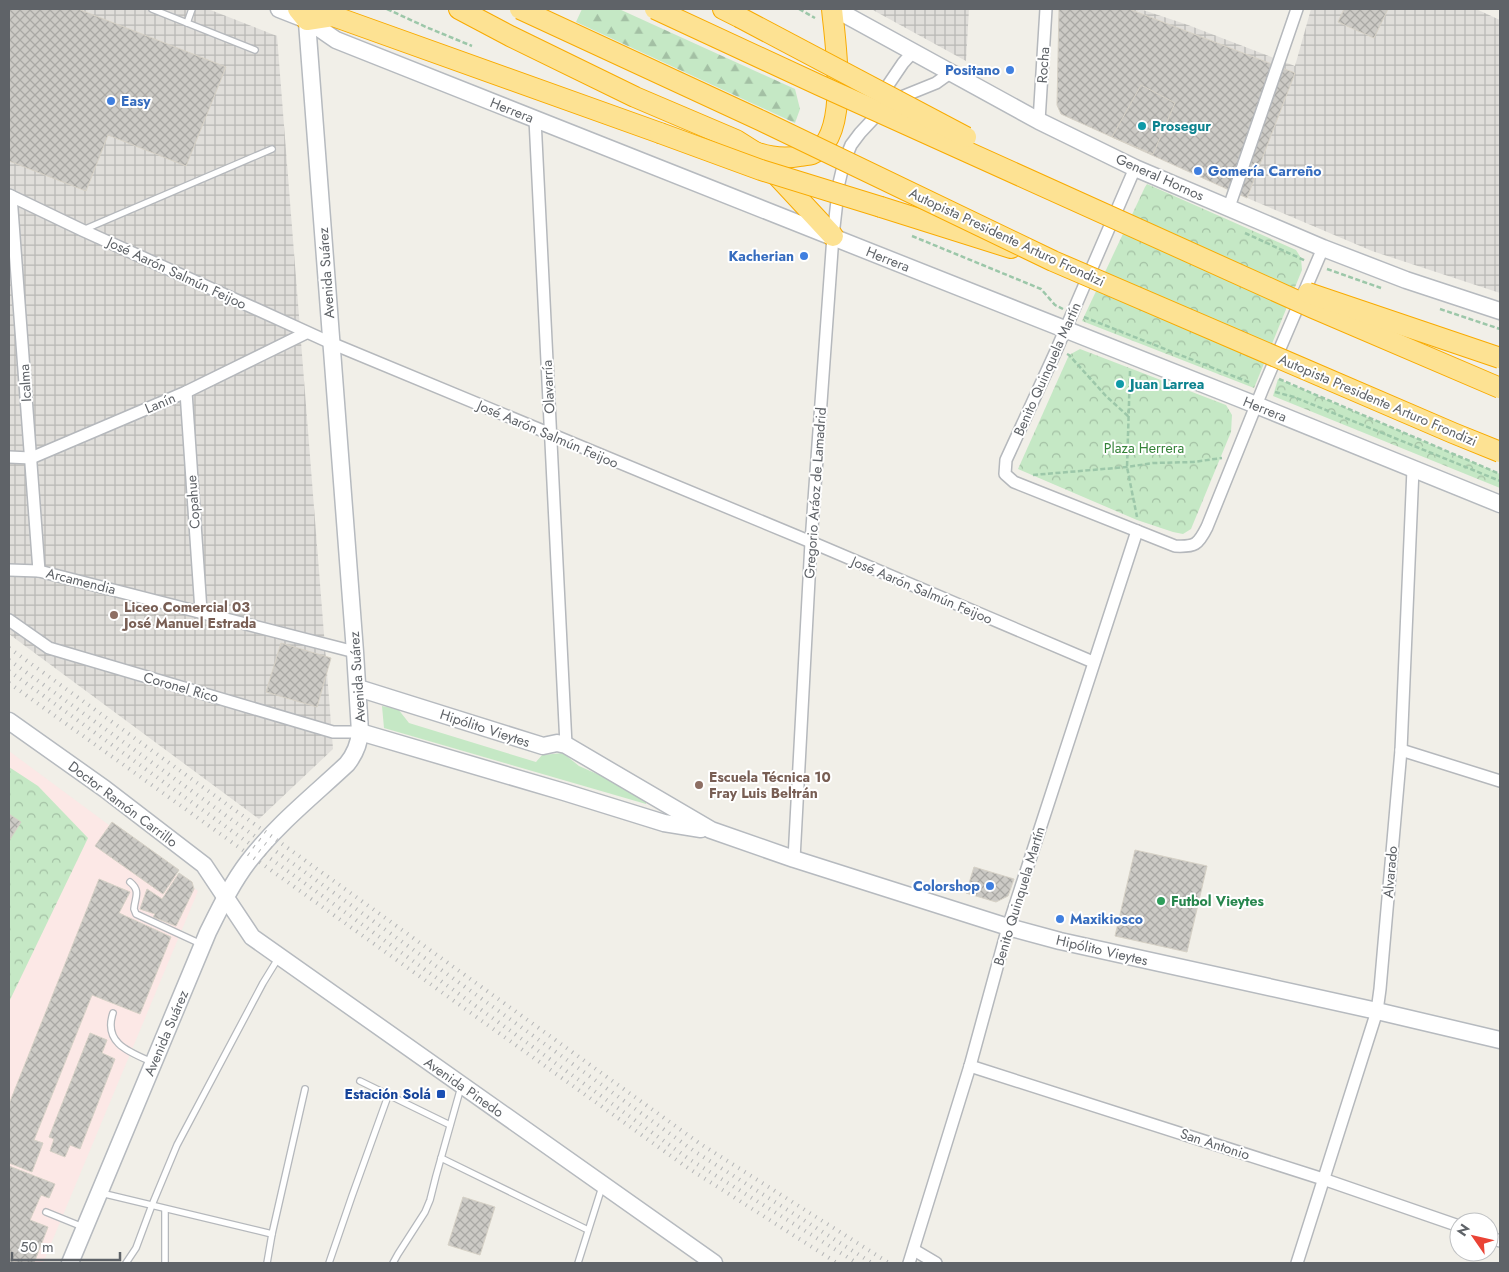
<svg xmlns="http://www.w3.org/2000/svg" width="1509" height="1272" font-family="Jost,sans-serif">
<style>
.industrial{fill:url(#industrial-grid)}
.medical{fill:#fce8e6}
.green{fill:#c5e8c5}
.forest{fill:url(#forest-firs)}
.park{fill:url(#park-crowns)}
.building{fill:url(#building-cross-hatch);stroke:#d6d1c6}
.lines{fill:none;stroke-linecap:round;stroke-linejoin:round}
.lane-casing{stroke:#b5b8bc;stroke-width:8}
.street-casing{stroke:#b5b8bc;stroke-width:14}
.secondary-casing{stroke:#b6babf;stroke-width:19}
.highway-casing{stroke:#f9ab00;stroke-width:22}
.path{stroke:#9cc7a9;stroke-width:2.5;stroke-dasharray:5 2.5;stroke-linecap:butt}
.lane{stroke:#fff;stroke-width:5.5}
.street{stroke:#fff;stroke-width:11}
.secondary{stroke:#fff;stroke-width:16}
.highway{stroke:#fde293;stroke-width:20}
.rail{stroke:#b6b7b8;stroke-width:4;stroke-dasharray:1 6;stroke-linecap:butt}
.highway-bridge-casing{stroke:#f9ab00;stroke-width:22;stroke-linecap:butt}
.highway-bridge{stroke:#fde293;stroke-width:20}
.shop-dot{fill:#3f7fe0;stroke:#fff;stroke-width:2}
.culture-dot{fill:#0f9aa8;stroke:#fff;stroke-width:2}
.education-dot{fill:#8d6e63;stroke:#fff;stroke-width:2}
.leisure-dot{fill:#2e9e5b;stroke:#fff;stroke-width:2}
.transit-dot{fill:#1a4fb4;stroke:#fff;stroke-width:2}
.labels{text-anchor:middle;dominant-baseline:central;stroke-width:4;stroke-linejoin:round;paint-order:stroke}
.street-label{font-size:14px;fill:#5f6368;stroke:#fff}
.shop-label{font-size:14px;font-weight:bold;fill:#366cbe;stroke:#fff;text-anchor:end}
.culture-label{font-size:14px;font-weight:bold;fill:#0d838f;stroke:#fff;text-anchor:start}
.park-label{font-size:14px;fill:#348238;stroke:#fff}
.education-label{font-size:14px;font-weight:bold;fill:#785e54;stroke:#fff;text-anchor:start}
.leisure-label{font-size:14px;font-weight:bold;fill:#27864d;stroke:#fff;text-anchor:start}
.transit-label{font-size:14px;font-weight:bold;fill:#164399;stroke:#fff;text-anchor:end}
</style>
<defs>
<pattern id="industrial-grid" width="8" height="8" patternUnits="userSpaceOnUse" patternTransform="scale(1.25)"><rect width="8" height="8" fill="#e0deda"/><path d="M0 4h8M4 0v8" fill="none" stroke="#b9b8b5"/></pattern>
<pattern id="forest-firs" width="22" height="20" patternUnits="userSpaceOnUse" patternTransform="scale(1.25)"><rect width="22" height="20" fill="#c5e8c5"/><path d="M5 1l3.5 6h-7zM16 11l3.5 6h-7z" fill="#a3c0a4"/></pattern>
<pattern id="park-crowns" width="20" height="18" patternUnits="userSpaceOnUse" patternTransform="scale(1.25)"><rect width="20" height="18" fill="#c5e8c5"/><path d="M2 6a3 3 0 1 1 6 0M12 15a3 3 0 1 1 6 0" fill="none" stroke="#a3c0a4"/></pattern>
<pattern id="building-cross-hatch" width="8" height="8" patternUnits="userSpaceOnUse" patternTransform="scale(1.25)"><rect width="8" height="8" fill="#cccac5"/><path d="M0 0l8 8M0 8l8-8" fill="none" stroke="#a9a8a4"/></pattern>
</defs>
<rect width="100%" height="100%" fill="#f1efe8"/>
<g class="industrial">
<polygon points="9,9 208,9 277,36 333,749 259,819 9,634"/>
<polygon points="871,9 969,9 966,61"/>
<polygon points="1129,9 1140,9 1188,25 1295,66 1311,9 1476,9 1500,20 1500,293 1372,251 1247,198 1295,73"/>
</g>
<polygon class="medical" points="9,751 198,891 43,1263 9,1263"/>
<polygon class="green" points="382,706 398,709 409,723 536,762 542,755 563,753 579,766 613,781 647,798 646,804 384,728"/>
<polygon class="forest" points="582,9 619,9 795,89 800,109 795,123 576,22"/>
<g class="park">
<polygon points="1147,184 1296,250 1301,258 1302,270 1254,388 1082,321 1145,187"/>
<polygon points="1080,349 1226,405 1232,415 1231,432 1191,529 1183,534 1173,532 1137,520 1018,469 1069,355"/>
<polygon points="1278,379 1500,474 1500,488 1273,396"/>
<polygon points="9,767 38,786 88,838 9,1002"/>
</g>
<g class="building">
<polygon points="9,9 78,9 226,67 186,166 108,135 86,191 9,161"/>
<polygon points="1059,9 1129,9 1295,73 1247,198 1061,114 1057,105"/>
<polygon points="1344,9 1388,9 1374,38 1338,22"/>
<polygon points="1141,85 1175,103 1153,154 1112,137"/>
<polygon points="281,643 331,658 317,707 266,692"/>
<polygon points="9,814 21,822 9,841"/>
<polygon points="112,822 179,870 163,894 95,846"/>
<polygon points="1135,850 1207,866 1187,952 1115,936"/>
<polygon points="974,867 1014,879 1008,896 996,902 966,893"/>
<polygon points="179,873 192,882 194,889 176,926 153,917 155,914 140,909 147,889 162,899"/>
<polygon points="99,879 130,892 119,913 171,937 140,1014 92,995 34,1140 43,1143 32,1172 9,1163 9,1104"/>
<polygon points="90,1033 107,1040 102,1053 115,1059 80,1149 70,1145 65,1157 50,1151 54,1139 49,1137"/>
<polygon points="9,1166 55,1184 49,1198 41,1195 30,1220 48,1227 34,1263 19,1263 14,1261 13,1263 9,1263"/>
<polygon points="463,1197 495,1207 480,1255 448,1245"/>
</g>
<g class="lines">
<g class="lane-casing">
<g id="lane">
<polyline points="152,9 255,50"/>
<polyline points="187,23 192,9"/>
<polyline points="83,230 272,149"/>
<path d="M130 882C141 891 135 897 134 909L136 914 201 944"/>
<path d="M113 1013C103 1043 129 1052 152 1062"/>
<polyline points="360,1081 450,1125"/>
<polyline points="441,1158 588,1230"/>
<polyline points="101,1193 272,1234"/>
<polyline points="46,1212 83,1227"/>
<polyline points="126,1263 136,1248 152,1205 177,1145 263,983 279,957"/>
<polyline points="165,1263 165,1209"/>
<polyline points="267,1263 272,1234 305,1089"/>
<polyline points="329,1263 352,1196 388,1096"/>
<polyline points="393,1263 398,1254 425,1212 430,1200 436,1176 461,1087"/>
<polyline points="578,1263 602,1187"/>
</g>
</g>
<g class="street-casing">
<g id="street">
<polyline points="880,97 903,63 913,52"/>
<polyline points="535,119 566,745"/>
<polyline points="1039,121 1046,9"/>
<path d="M1135 168 1056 351 1006 460 1005 474 1014 482 1175 546C1195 547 1198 545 1207 527L1263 388 1323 248"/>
<polyline points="9,195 82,230 331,343 811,542 1093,662"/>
<polyline points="11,196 39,571"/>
<polyline points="1229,207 1297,9"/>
<polyline points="186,392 201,611"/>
<polyline points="9,457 31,458 186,392 306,333"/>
<polyline points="9,570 39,571 355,652"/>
<polyline points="9,620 49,648 333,732 360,732"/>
<polyline points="1401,750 1500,781"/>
<polyline points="794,859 811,542 833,236 839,183 844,162 851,145 860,133 889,102 936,83 950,73"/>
<polyline points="970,1066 1323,1179 1459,1226"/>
<polyline points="1489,1237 1500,1241"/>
<polyline points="914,1250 936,1263"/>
<polyline points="909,1263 970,1066 1008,927 1137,531"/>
<polyline points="1297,1263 1377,1011 1380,989 1401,750 1413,469"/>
</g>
</g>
<g class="secondary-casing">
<g id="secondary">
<polyline points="279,9 307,20 336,40 1256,405 1500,504"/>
<polyline points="835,9 1039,121 1135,168 1323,248 1406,280 1500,311"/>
<polyline points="358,688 543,746 557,743 566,745 711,830 794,859 1008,927 1060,941 1377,1011 1500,1040"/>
<polyline points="9,721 105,789 204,865 252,937 714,1263"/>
<polyline points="360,732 564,792 664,823 701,829"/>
<path d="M70 1263 208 932C220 908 232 883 248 862 276 825 314 795 347 764 355 754 359 745 360 732L355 652 306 9"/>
</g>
</g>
<g class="highway-casing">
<g id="highway">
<polyline points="298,9 307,20 333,16 660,133"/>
<polyline points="459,9 510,36 635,97 736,140 755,152 833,236"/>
<polyline points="723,9 739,17"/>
<path d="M755 152C769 157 785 159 800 156 804 155 808 155 812 154 851 138 835 42 832 9"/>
<polyline points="881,207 1011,248"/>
</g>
</g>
<g class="path">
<polyline points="387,9 426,27 472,46"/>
<polyline points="799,9 815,18"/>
<polyline points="1245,233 1306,261"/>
<polyline points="912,236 1041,289 1055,305 1063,309"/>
<polyline points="1327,269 1381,288"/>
<polyline points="1440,309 1500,329"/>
<polyline points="1084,317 1251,383"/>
<polyline points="1067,354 1069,355 1106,396 1129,417"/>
<polyline points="1130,371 1127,467 1137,517"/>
<polyline points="1279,379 1500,474"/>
<polyline points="1275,392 1294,397 1500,481"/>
<polyline points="1033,475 1127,467 1153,463 1193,462 1222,458"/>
</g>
<use href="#lane" class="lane"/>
<use href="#street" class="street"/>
<use href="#secondary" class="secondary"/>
<use href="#highway" class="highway"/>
<g class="rail">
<polyline points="9,648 699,1143 889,1263"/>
<polyline points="9,660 694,1151 872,1263"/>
<polyline points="9,671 689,1159 857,1263"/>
<polyline points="9,683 685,1166 837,1263"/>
</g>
<g class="highway-bridge-casing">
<g id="highway-bridge">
<polyline points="520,9 762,121 1053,261 1453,433 1500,452"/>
<polyline points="655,9 819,85 1313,308 1500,388"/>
<polyline points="739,17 966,137"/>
<polyline points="660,133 761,170 881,207"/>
<polyline points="1308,293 1500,358"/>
</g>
</g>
<use href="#highway-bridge" class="highway-bridge"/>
</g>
<g class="shop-dot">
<circle cx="1010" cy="70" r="5"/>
<circle cx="111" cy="101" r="5"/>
<circle cx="1198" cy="171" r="5"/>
<circle cx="804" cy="256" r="5"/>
<circle cx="990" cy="886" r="5"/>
<circle cx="1060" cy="919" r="5"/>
</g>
<g class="culture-dot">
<circle cx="1142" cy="126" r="5"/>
<circle cx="1120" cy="384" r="5"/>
</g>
<g class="education-dot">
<circle cx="114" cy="615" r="5"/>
<circle cx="699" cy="785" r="5"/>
</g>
<circle class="leisure-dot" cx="1161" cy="901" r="5"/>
<rect class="transit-dot" x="436" y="1089" width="10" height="10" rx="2.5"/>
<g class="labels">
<g class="street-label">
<text transform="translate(1043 65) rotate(-86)">Rocha</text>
<text transform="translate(512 110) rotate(22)">Herrera</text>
<text transform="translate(1160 177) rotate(24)">General Hornos</text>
<text transform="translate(1007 237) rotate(25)">Autopista Presidente Arturo Frondizi</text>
<text transform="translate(888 259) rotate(22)">Herrera</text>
<text transform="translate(177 273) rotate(25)">José Aarón Salmún Feijoo</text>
<text transform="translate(326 273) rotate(-94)">Avenida Suárez</text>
<text transform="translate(1047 369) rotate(-66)">Benito Quinquela Martín</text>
<text transform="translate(25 383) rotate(-94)">Icalma</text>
<text transform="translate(548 387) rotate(-93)">Olavarría</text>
<text transform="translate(1378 400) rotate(23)">Autopista Presidente Arturo Frondizi</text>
<text transform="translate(160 403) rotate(-23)">Lanín</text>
<text transform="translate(1265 409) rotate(22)">Herrera</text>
<text transform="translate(548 434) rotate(23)">José Aarón Salmún Feijoo</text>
<text transform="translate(815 493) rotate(-86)">Gregorio Aráoz de Lamadrid</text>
<text transform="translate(193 502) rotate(-94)">Copahue</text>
<text transform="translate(81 581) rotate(14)">Arcamendia</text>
<text transform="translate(922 590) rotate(23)">José Aarón Salmún Feijoo</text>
<text transform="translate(357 677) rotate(-94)">Avenida Suárez</text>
<text transform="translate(181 687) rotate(16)">Coronel Rico</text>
<text transform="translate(485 728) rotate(18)">Hipólito Vieytes</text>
<text transform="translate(123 804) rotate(37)">Doctor Ramón Carrillo</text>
<text transform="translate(1390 872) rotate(-85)">Alvarado</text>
<text transform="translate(1019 896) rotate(-73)">Benito Quinquela Martín</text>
<text transform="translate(1102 950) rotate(13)">Hipólito Vieytes</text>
<text transform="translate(166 1033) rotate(-67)">Avenida Suárez</text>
<text transform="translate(464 1087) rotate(35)">Avenida Pinedo</text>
<text transform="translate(1215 1144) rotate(18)">San Antonio</text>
</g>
<g class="shop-label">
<text x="1000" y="70">Positano</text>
<text x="121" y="101" text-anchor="start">Easy</text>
<text x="1208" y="171" text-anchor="start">Gomería Carreño</text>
<text x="794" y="256">Kacherian</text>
<text x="980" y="886">Colorshop</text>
<text x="1070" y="919" text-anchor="start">Maxikiosco</text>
</g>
<g class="culture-label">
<text x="1152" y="126">Prosegur</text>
<text x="1130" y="384">Juan Larrea</text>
</g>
<g class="park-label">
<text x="1144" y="448">Plaza Herrera</text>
</g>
<g class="education-label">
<text x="124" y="607">Liceo Comercial 03<tspan x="124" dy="16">José Manuel Estrada</tspan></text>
<text x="709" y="777">Escuela Técnica 10<tspan x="709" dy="16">Fray Luis Beltrán</tspan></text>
</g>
<g class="leisure-label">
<text x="1171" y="901">Futbol Vieytes</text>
</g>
<g class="transit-label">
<text x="431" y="1094">Estación Solá</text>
</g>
</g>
<rect width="1509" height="1272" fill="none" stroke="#5f6368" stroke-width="20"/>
<g transform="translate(1474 1237) rotate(304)"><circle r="24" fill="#ffffff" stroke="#bfc1c3"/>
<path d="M0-4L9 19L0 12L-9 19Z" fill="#ea4335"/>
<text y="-8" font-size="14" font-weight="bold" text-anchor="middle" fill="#5f6368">N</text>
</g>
<path d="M12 1252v8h108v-8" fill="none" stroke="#5f6368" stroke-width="2.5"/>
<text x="20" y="1252" font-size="15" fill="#5f6368" stroke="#ffffff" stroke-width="4" paint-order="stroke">50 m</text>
</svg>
